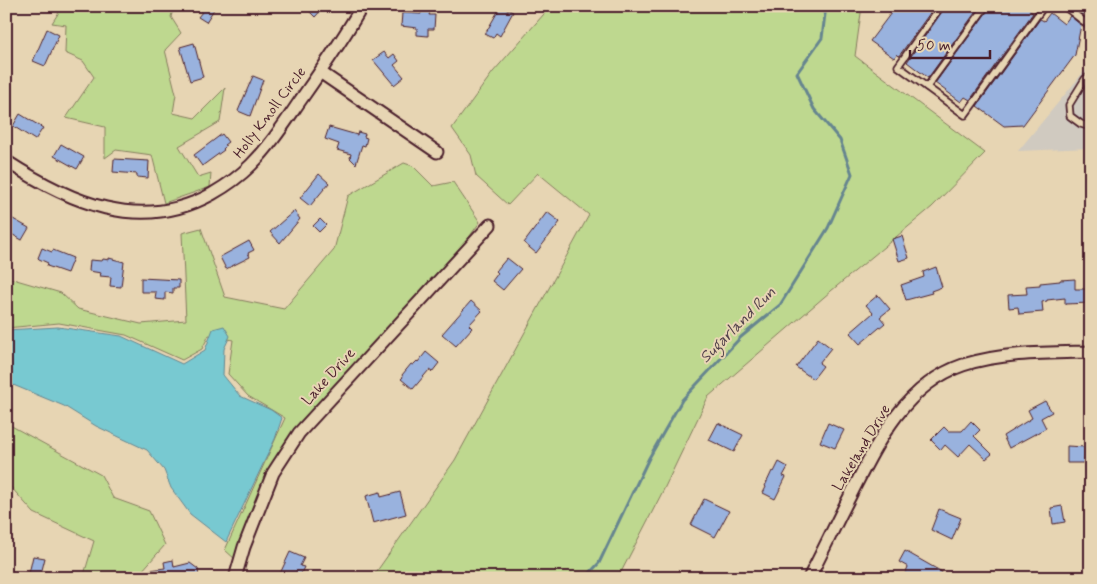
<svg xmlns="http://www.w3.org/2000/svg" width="1097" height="584" font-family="Mynerve,sans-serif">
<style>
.built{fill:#d0cac0}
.green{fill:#bed88f;stroke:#847c5d}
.water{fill:#78c9d1;stroke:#66858f}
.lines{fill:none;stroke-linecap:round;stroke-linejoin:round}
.stream{stroke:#66858f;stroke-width:3}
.building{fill:#99b2de;stroke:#4a1f2b}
.service-casing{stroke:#4a1f2b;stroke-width:9}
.minor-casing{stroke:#4a1f2b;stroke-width:15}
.service{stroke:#e7d5b3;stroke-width:5.5}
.minor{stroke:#e7d5b3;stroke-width:11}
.labels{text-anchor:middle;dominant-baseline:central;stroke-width:4;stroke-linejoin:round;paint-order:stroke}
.street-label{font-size:15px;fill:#4a1f2b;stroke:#e7d5b3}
.water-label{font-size:16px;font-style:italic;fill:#53414c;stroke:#e7d5b3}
</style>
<rect width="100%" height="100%" fill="#e7d5b3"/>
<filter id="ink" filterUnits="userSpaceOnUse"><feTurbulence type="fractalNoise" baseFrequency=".02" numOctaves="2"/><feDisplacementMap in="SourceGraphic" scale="10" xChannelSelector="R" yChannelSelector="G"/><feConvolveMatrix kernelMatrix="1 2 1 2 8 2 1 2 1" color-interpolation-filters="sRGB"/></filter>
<g filter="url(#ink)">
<polygon class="built" points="1091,63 1091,148 1018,151"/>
<g class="green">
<polygon points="63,6 174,6 171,17 181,33 165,50 176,94 173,113 195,118 225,88 220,122 179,146 198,177 211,173 210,187 164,203 152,155 116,150 105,158 105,127 66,118 94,77 83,61 65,53 66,25 52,23"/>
<polygon points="551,6 862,6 855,56 985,153 932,207 831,291 708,397 664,489 618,578 372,578 455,460 589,215 538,173 508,205 476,176 471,155 452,128 493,72"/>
<polygon points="404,163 413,166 433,186 453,182 480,222 467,240 294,432 236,560 225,550 285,418 248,396 228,374 233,340 209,335 202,349 182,360 126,335 59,323 6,328 6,277 61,293 78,309 141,324 186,320 182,233 201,228 225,297 284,309 334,250 348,196"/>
<polygon points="6,423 101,475 113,498 149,511 165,545 141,572 141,578 83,578 94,541 34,513 10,486 6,488"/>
</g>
<polygon class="water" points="224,326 230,336 224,349 223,375 240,396 271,410 282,418 275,439 226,542 190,514 171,488 164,470 147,450 96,426 64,406 6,382 6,330 58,327 121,336 182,364 205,350 213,329"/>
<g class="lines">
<polyline class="stream" points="585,578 599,563 649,458 682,400 741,337 780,305 828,228 852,174 840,140 814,109 797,73 822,38 826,6"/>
</g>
<g class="building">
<polygon points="193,6 216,6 206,22 198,17 202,12"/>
<polygon points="304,6 325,6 315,17"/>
<polygon points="501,6 513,12 500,36 496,33 493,38 485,34"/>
<polygon points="881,6 935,6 899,56 897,54 894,58 870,41 891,13"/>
<polygon points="946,6 980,6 928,78 907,62"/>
<polygon points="991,6 1033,6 1029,11 1033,13 970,100 965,97 961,102 935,83"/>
<polygon points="1077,6 1085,6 1083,15 1075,9"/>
<polygon points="421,12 430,12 429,15 435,15 434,29 428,29 428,36 417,35 417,28 401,26 402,13 421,14"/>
<polygon points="1050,13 1064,24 1070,16 1081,25 1075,55 1023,125 1004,126 977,106 1040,19 1044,21"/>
<polygon points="47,29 59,35 45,66 33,61"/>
<polygon points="194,43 203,77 190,81 180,47"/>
<polygon points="384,52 389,58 394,54 399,61 394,65 404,77 394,85 373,60"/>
<polygon points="253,76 263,80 250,116 238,111"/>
<polygon points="20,114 43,128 35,140 13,126"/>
<polygon points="329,127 357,135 358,132 365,134 364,137 367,138 365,146 362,145 356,164 350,158 351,154 337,150 339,144 325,139"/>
<polygon points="222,134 228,142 224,145 226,146 223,149 224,150 202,166 194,155"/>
<polygon points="61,144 84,157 77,169 54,156"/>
<polygon points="114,159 149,161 148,178 137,177 137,174 113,172"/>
<polygon points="319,174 329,183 310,206 300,198"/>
<polygon points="294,211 300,219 280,243 270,232"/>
<polygon points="547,212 560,222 536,253 524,243"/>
<polygon points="6,215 29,228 22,240 6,231"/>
<polygon points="320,219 326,225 319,232 313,226"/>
<polygon points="902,236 909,258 899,261 892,239"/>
<polygon points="249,241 254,250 248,253 250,257 226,269 220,257"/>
<polygon points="42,248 52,252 53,250 73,258 67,273 47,266 48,263 39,259 38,258"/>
<polygon points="109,258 124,262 121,287 110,286 111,277 100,276 101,273 89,271 90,260 102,261 103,259 109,260"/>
<polygon points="507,258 521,269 503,290 492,281 498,273 496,271"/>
<polygon points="936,267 942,287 931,291 932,293 906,300 901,285 924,277 923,272"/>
<polygon points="141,278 179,280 179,288 173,288 173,293 165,292 165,300 155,299 156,292 141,292"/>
<polygon points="1075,279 1075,289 1091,289 1090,303 1065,304 1065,298 1047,300 1047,301 1042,302 1043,312 1019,314 1018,307 1009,308 1008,295 1027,294 1026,286 1040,285 1040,283 1060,281 1060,280"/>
<polygon points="878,295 890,309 880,317 885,323 860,344 850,333 873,313 866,305"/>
<polygon points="471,301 482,311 469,325 472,328 456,346 442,334"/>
<polygon points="818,338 831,348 819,363 823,366 813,379 796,367"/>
<polygon points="426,352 439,363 432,372 429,370 413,389 401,379 403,377 402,375 411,364 413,365 417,361 418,362"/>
<polygon points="1045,401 1052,412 1041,418 1046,428 1009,448 1003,436 1032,418 1028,410"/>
<polygon points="971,421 980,430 974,436 992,454 986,459 970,444 958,457 945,445 941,450 931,440 944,427 948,431 962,431"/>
<polygon points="718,423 743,435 734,452 709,440"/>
<polygon points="828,423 844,430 835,448 820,442"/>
<polygon points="1067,446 1085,447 1084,463 1067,463"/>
<polygon points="779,462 788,467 783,476 786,477 775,499 763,493 766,487 765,486 772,471 774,472"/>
<polygon points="380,492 381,497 400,492 406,514 373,523 366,496"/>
<polygon points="704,499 729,511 715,537 691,525"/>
<polygon points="1062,506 1065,522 1053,524 1051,508"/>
<polygon points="939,509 961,518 952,540 931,530"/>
<polygon points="905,551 942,572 939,578 903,578 908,567 899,562"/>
<polygon points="290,552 304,558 300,566 304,567 299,578 278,578"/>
<polygon points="33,556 45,558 40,578 28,578"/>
<polygon points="173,560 174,567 190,563 198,569 199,578 151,578 150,570 165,568 164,562"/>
</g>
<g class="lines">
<g class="service-casing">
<g id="service">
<polyline points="941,6 898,66 965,115 1044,6"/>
<polyline points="1064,6 1091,27"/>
<polyline points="1091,76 1085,79 1069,105 1070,116 1081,124 1091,127"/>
<polyline points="927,87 986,6"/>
</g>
</g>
<g class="minor-casing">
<g id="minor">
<polyline points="320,72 437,152"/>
<path d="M6 161C69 202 140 234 212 194 226 186 240 176 251 165 271 145 286 121 302 98 323 68 344 38 362 6"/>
<polyline points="235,578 244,547 273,473 299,433 490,225"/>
<path d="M809 578C823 551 836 523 850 496 876 445 904 385 963 365 1004 352 1048 353 1091 352"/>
</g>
</g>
<use href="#service" class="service"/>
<use href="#minor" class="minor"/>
</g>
</g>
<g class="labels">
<g class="street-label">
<text transform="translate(270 113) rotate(-53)">Holly Knoll Circle</text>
<text transform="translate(329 377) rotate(-48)">Lake Drive</text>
<text transform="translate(862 448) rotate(-59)">Lakeland Drive</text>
</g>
<g class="water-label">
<text transform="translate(738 325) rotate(-45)">Sugarland Run</text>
</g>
</g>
<rect width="1097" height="584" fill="none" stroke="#e7d5b3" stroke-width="25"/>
<rect x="12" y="12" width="1072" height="559" fill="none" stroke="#4a1f2b" stroke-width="2" filter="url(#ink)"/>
<path d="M910 50v8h80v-8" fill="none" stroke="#4a1f2b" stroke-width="2.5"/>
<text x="917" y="50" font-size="15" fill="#4a1f2b" stroke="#e7d5b3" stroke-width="4" paint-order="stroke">50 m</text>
</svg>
